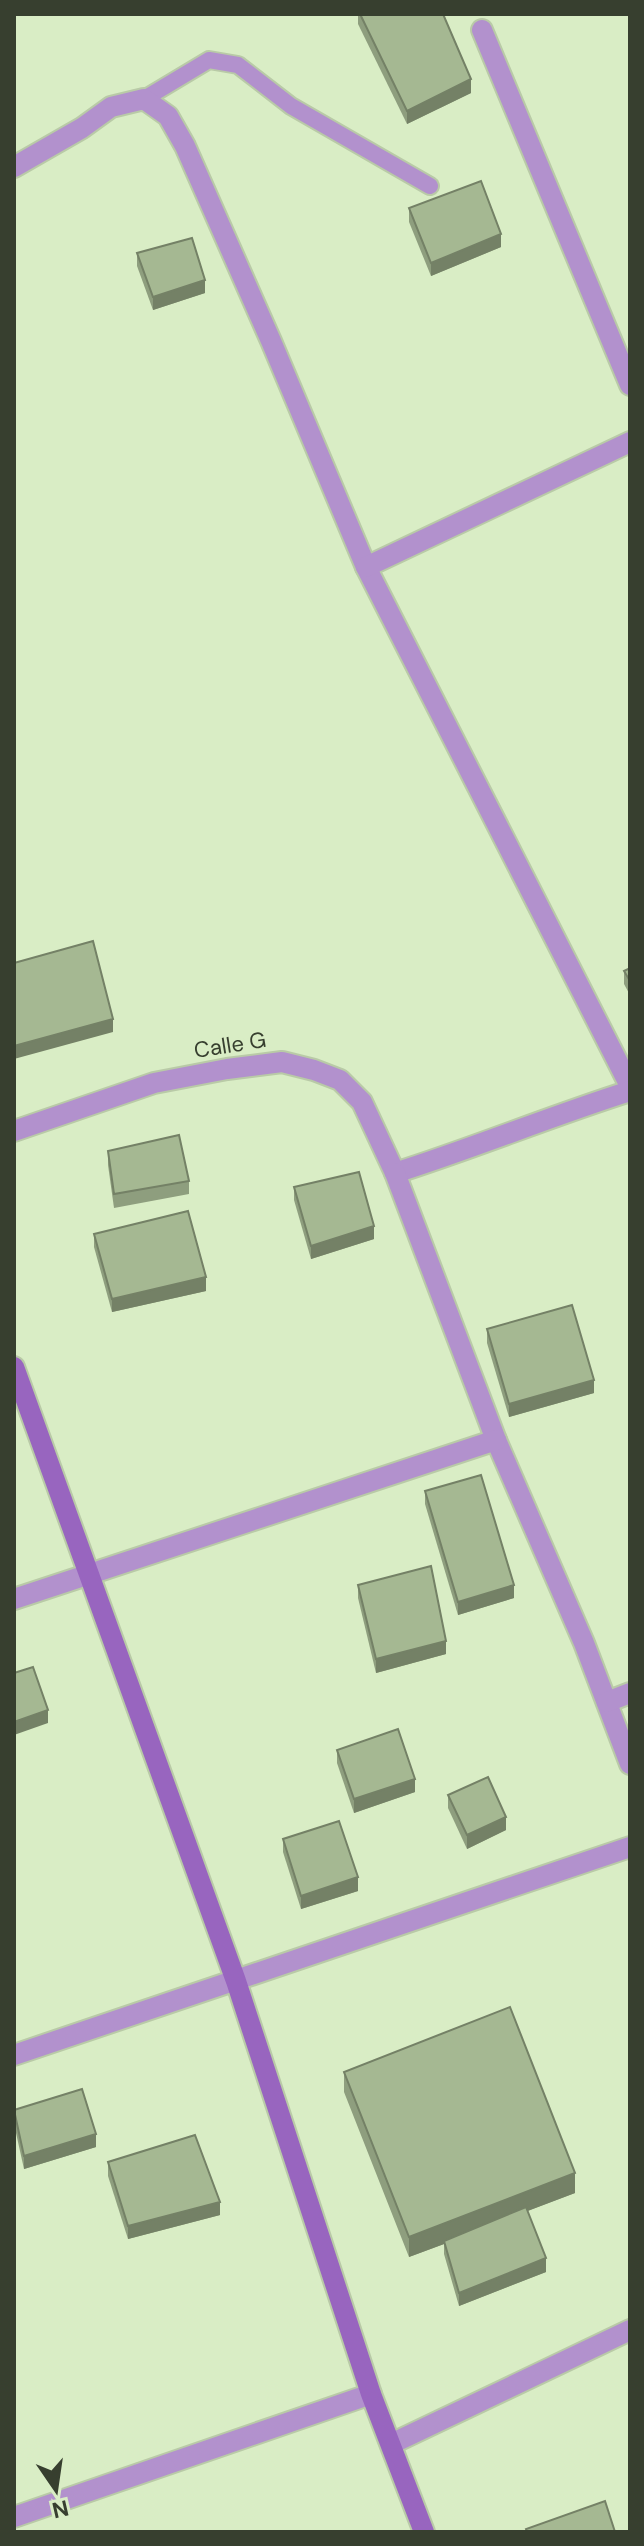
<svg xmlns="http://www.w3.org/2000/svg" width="644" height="2546" font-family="'DM Sans',sans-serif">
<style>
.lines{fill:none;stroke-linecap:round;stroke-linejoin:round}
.lane-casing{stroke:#b9caa7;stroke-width:20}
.street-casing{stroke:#b9caa7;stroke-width:24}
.secondary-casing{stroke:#b9caa7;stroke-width:24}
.lane{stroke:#b291cd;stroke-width:16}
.street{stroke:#b291cd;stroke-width:20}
.secondary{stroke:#9865bf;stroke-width:20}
.wall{fill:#8e9e7e}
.shaded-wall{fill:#748166}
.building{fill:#a5b892;stroke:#748166;stroke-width:2}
.labels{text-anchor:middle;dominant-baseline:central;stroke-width:6;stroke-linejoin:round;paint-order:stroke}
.street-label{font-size:22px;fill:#373f2f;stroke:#d9edc5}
</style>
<rect width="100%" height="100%" fill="#d9edc5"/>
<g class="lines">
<g class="lane-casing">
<polyline id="lane" points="144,99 209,60 238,65 291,106 430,186"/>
</g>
<g class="street-casing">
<g id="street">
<polyline points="482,30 630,385"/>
<polyline points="14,167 82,128 111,107 144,99 168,116 185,146 271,341 366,567 630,1086"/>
<polyline points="366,567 630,442"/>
<path d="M14 1131 154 1083 227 1069 282 1062 314 1070 340 1080 362 1102 395 1173C474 1148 551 1116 630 1091"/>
<polyline points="395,1173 496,1440 584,1643 630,1764"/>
<polyline points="14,1599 496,1440"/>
<polyline points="607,1702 630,1693"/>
<polyline points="14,2055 630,1847"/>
<polyline points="391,2444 630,2330"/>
<polyline points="14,2517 371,2394"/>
</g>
</g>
<g class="secondary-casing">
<polyline id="secondary" points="14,1367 236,1981 371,2394 424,2532"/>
</g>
<use href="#lane" class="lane"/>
<use href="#street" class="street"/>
<use href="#secondary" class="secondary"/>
</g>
<g class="wall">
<polygon points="358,14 443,14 471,93 407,124 358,24"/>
<polygon points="409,208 501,247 431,276 409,222"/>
<polygon points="137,253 205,293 153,310 137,266"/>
<polygon points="630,968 630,995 624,984 624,971"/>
<polygon points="108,1151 189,1181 189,1194 114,1208 108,1165"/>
<polygon points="294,1187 374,1239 311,1259 294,1200"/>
<polygon points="94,1234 206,1291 112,1312 94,1247"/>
<polygon points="487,1329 594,1393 509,1417 487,1343"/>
<polygon points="425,1491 514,1598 458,1615 425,1504"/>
<polygon points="358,1585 446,1654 376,1673 358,1598"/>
<polygon points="337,1750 415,1792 354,1813 337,1763"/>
<polygon points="448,1795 506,1830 467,1849 448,1808"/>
<polygon points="283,1839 358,1891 301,1909 283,1852"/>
<polygon points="344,2072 575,2193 527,2211 546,2272 459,2306 444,2254 444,2244 409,2257 344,2092"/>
<polygon points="14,2110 96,2147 24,2169 14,2124"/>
<polygon points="108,2162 220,2215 128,2239 108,2176"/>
</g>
<g class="shaded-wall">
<polygon points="471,79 471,93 407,124 407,111"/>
<polygon points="501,234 501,247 431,276 431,263"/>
<polygon points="205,280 205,293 153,310 153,297"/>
<polygon points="113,1019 113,1032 14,1059 14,1046"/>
<polygon points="374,1226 374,1239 311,1259 311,1246"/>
<polygon points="206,1277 206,1291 112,1312 112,1299"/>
<polygon points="594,1380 594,1393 509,1417 509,1404"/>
<polygon points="514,1585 514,1598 458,1615 458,1602"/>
<polygon points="446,1641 446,1654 376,1673 376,1659"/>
<polygon points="48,1710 48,1723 14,1735 14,1722"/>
<polygon points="415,1779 415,1792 354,1813 354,1799"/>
<polygon points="506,1817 506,1830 467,1849 467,1835"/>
<polygon points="358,1877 358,1891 301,1909 301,1896"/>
<polygon points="96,2134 96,2147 24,2169 24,2156"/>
<polygon points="575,2173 575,2193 444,2243 444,2241 444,2244 409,2257 409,2237"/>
<polygon points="220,2202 220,2215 128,2239 128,2226"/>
<polygon points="546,2258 546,2272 459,2306 459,2293"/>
</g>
<g class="building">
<polygon points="360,14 443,14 471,79 407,111"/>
<polygon points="481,181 501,234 431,263 409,208"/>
<polygon points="192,238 205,280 153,297 137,253"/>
<polygon points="93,941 113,1019 14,1046 14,963"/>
<polygon points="630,968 630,981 624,971"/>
<polygon points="179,1135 189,1181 114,1194 108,1151"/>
<polygon points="359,1172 374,1226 311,1246 294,1187"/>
<polygon points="188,1211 206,1277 112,1299 94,1234"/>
<polygon points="572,1305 594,1380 509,1404 487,1329"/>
<polygon points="481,1475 514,1585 458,1602 425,1491"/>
<polygon points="431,1566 446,1641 376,1659 358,1585"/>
<polygon points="33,1667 48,1710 14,1722 14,1673"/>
<polygon points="398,1729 415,1779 354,1799 337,1750"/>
<polygon points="488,1777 506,1817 467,1835 448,1795"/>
<polygon points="339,1821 358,1877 301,1896 283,1839"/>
<polygon points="510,2007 575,2173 409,2237 344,2072"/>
<polygon points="82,2089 96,2134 24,2156 14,2110"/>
<polygon points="195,2135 220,2202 128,2226 108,2162"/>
<polygon points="526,2207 546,2258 459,2293 444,2241"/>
<polygon points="605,2501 615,2532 527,2532 526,2529"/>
</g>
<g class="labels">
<g class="street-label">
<text transform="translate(230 1045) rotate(-9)">Calle G</text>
</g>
</g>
<rect width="644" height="2546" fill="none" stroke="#373f2f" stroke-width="32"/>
<g transform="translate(56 2490) rotate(167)" stroke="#d9edc5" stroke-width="6" paint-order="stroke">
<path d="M0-6L14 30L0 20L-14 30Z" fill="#373f2f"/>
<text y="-12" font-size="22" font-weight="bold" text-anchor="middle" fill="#373f2f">N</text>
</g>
</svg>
